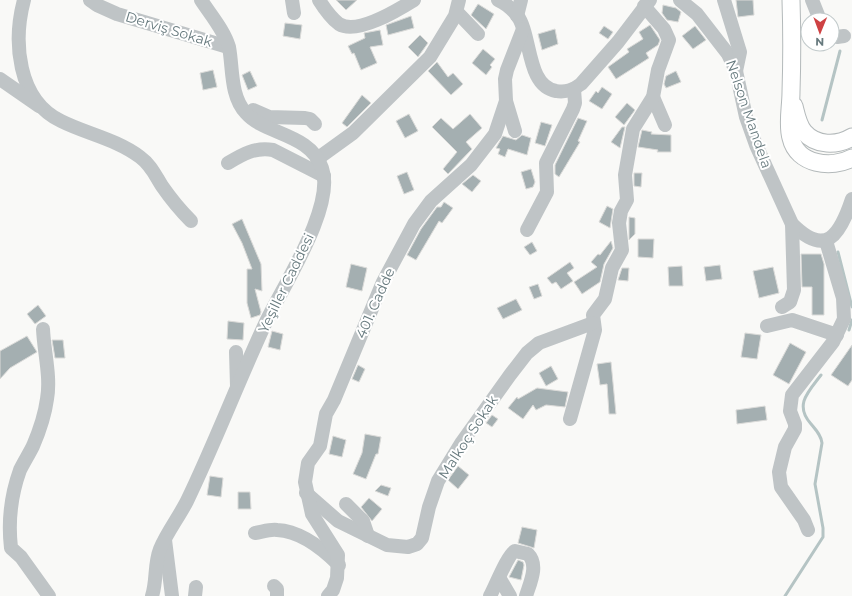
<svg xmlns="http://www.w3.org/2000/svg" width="852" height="596" font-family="Montserrat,sans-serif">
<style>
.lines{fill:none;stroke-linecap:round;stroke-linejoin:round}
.stream{stroke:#b5c4c4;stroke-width:3}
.building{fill:#a4afb1;stroke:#dbdbd9}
.major-casing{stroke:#b3b9ba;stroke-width:19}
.minor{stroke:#bfc4c6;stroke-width:14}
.major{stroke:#fff;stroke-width:17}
.labels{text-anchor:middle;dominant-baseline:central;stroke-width:4;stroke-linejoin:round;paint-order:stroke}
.street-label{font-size:14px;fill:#677a7e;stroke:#fff}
</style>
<rect width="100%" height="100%" fill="#f9f9f7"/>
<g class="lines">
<g class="stream">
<polyline points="822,120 840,51"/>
<polyline points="838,252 852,307"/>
<polyline points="849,330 852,320"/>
<path d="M785 596 823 537V528L815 484 822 443C821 435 816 430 811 424 794 405 808 392 821 375"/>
</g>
</g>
<g class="building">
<polygon points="336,0 357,0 346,10"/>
<polygon points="736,0 753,0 754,15 738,17"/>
<polygon points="478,4 494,14 486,29 471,15"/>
<polygon points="663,5 676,8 681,12 678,22 667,20 662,13"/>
<polygon points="411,16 414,28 388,35 386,25"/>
<polygon points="285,23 302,25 300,39 283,36"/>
<polygon points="650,25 660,40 658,45 646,53 649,58 616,79 608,67 629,52 627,49 643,39 639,32"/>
<polygon points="604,26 613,32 608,39 599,33"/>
<polygon points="695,26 706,40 693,49 682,36"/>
<polygon points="555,29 558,44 542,50 538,34"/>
<polygon points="380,30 383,45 370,47 377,63 361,70 354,53 352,54 348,46 365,38 364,33"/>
<polygon points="420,35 428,43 418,57 408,47"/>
<polygon points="483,49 495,59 490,65 492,67 486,75 472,63"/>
<polygon points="437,62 448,77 453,73 463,84 451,95 428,71"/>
<polygon points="213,70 217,87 203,90 200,73"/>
<polygon points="250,71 257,86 248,90 242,75"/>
<polygon points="676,71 681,82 666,88 664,84 666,76"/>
<polygon points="602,87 612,94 602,109 589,101 596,91 598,93"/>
<polygon points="362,95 371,103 347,127 342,123"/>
<polygon points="627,103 635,110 624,125 615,117"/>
<polygon points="409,114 418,131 405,138 396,121"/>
<polygon points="470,114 482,128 466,142 472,149 448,174 443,169 457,152 432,127 441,118 453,129"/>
<polygon points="578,118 587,121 578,141 580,142 559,177 555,174 555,165"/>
<polygon points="541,122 552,125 545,146 535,143"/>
<polygon points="622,127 625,127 620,148 611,142"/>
<polygon points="642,130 652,132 651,134 671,135 671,152 657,152 658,150 638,147"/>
<polygon points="522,135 531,138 527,155 508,149 505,157 498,154 500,149 496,148 503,136 516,140"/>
<polygon points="531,169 535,182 533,187 526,189 521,172"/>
<polygon points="407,172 414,190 404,194 397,176"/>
<polygon points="634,173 642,173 641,187 634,186"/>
<polygon points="473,175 481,181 472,192 462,184"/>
<polygon points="444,202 453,208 442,223 439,221 416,260 407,255 421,229 437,207 441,207"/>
<polygon points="607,206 613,209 610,228 599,222"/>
<polygon points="629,217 635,218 635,234 629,240"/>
<polygon points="242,219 261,264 262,291 255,289 261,312 260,315 251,318 247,303 247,269 252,269 242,243 232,224"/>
<polygon points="638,239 654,239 653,258 638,257"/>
<polygon points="611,241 613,248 604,264 600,282 582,294 574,282 597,267 591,262 598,254 600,255"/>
<polygon points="532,242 537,251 530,255 524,247"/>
<polygon points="801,254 821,254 824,264 824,315 812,315 812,287 802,287"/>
<polygon points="570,262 574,268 567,273 573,281 561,289 556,282 552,284 547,278"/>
<polygon points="351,264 367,268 362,291 346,287"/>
<polygon points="720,265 722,279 706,281 704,267"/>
<polygon points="682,266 683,286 669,286 668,267"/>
<polygon points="773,267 779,293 759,298 753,271"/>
<polygon points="622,268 629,268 628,281 618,280"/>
<polygon points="538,284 542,296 534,299 529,287"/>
<polygon points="516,299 522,310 503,319 497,308"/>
<polygon points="38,305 46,316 35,324 27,314"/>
<polygon points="228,321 244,323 243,340 227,339"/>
<polygon points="272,331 283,334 280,350 268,347"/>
<polygon points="745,333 761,335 757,359 741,357"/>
<polygon points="27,336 37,352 10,368 0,379 0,351"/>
<polygon points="52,340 63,340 65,358 55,358"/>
<polygon points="790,343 806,352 789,384 773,375"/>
<polygon points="852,345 852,380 848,386 831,375"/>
<polygon points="611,362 616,414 609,414 607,384 600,385 597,364"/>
<polygon points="358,365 365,369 359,382 352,379"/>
<polygon points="551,366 558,379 546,386 539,373"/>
<polygon points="537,388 568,392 565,407 546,405 536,410 533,405 523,419 508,408 517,397 518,399"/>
<polygon points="765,406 767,420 737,424 736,410"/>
<polygon points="492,415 498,419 492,427 486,423"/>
<polygon points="365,434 381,437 378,454 376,454 366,479 353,474 362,453"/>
<polygon points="333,436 346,440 342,457 329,454"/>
<polygon points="458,466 469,475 458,489 448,480"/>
<polygon points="210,476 223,478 221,497 207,495"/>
<polygon points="381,485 391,488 388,496 375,491"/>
<polygon points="238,492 250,492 251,509 238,509"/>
<polygon points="369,498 382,509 372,521 361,507"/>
<polygon points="522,527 537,530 534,548 518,543"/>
<polygon points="518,560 523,562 524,565 521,580 509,577"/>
</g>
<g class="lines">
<g class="major-casing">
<g id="major">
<path d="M791 0C792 31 792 61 791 92 791 107 787 124 791 138 797 165 832 169 852 158"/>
<path d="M794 106C796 114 798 125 804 132 816 146 837 146 852 137"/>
</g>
</g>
<g class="minor">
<path d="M24 0C13 41 17 100 61 121 87 134 116 139 140 157 151 165 155 175 162 186 171 199 180 210 191 221"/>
<polyline points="90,0 97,5 117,14 228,47"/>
<polyline points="292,0 294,13"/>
<path d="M319 0C324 8 331 18 339 24 357 35 398 10 414 0"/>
<path d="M498 0C505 3 512 9 517 15 532 35 526 86 556 91 566 93 573 90 581 84L618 42 650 0"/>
<path d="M680 0 697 14 728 54 736 71 746 117 756 145 792 224C826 258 840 235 852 199"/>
<polyline points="724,0 740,52 736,71"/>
<polyline points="812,0 820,20"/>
<polyline points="457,12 478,34"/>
<polyline points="517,16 521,0"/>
<polyline points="832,36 837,37 844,36"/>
<polyline points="0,79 39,106"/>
<polyline points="653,97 665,125"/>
<polyline points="506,101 515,131"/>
<polyline points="253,110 269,117 305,118 310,119 315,124"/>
<polyline points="317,159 353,133 430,57 455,16 459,0"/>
<path d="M228 163C243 154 255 147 273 150L324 176"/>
<polyline points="527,230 547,192 546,163 573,109 575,103 574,89"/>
<polyline points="782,307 790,302 794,290 792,224"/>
<polyline points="767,326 792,320 837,335"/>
<path d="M43 329C44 352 51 377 47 399 45 414 39 432 33 446 29 454 24 462 20 470 11 495 8 522 11 548L21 557 49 596"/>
<polyline points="236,352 237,386"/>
<polyline points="570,419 595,330 593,315 605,299 612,268 622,250 619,223 621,211 627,200 625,175 633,129 653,97 658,70 669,40 664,29 644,6"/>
<polyline points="306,493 338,521 387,545 408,547 417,544 422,538 429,507 438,481 462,442 510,375 527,353 539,343 593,323"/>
<polyline points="346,504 363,521 368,536"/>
<polyline points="808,530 804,520 781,487 779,472 785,447 795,429 795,424 790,411 792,395 833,342 844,319 843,298 826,241"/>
<path d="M255 533C262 532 270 529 277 530 301 531 323 549 339 565"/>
<polyline points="165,540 172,596"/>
<polyline points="500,579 510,596"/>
<polyline points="274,586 277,589 277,596"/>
<path d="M152 596C157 581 154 564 160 549 167 532 179 517 187 501 215 443 238 382 265 324 281 289 336 207 322 168 310 133 265 135 246 113 230 96 233 68 229 47 224 30 210 14 201 0"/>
<polyline points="195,596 196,587"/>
<polyline points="328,596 333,590 337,578 338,555 312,514 305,482 308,463 320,446 326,414 334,400 383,282 414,224 431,201 471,165 495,134 506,101 505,79 507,70 523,29"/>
<path d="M490 596C495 587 508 554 515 551L528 554C539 565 530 583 526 596"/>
</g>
<use href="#major" class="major"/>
</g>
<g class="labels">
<g class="street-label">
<text transform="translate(169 29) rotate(17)">Derviş Sokak</text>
<text transform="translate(749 114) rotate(71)">Nelson Mandela</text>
<text transform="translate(286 283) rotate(-64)">Yeşiller Caddesi</text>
<text transform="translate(375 303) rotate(-66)">401. Cadde</text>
<text transform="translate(468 437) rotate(-57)">Malkoç Sokak</text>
</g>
</g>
<g transform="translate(820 32) rotate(181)"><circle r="19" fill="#ffffff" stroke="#c2cacb"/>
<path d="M0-3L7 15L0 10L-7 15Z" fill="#ce4243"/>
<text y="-6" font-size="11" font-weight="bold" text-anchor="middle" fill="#677a7e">N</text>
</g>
</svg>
